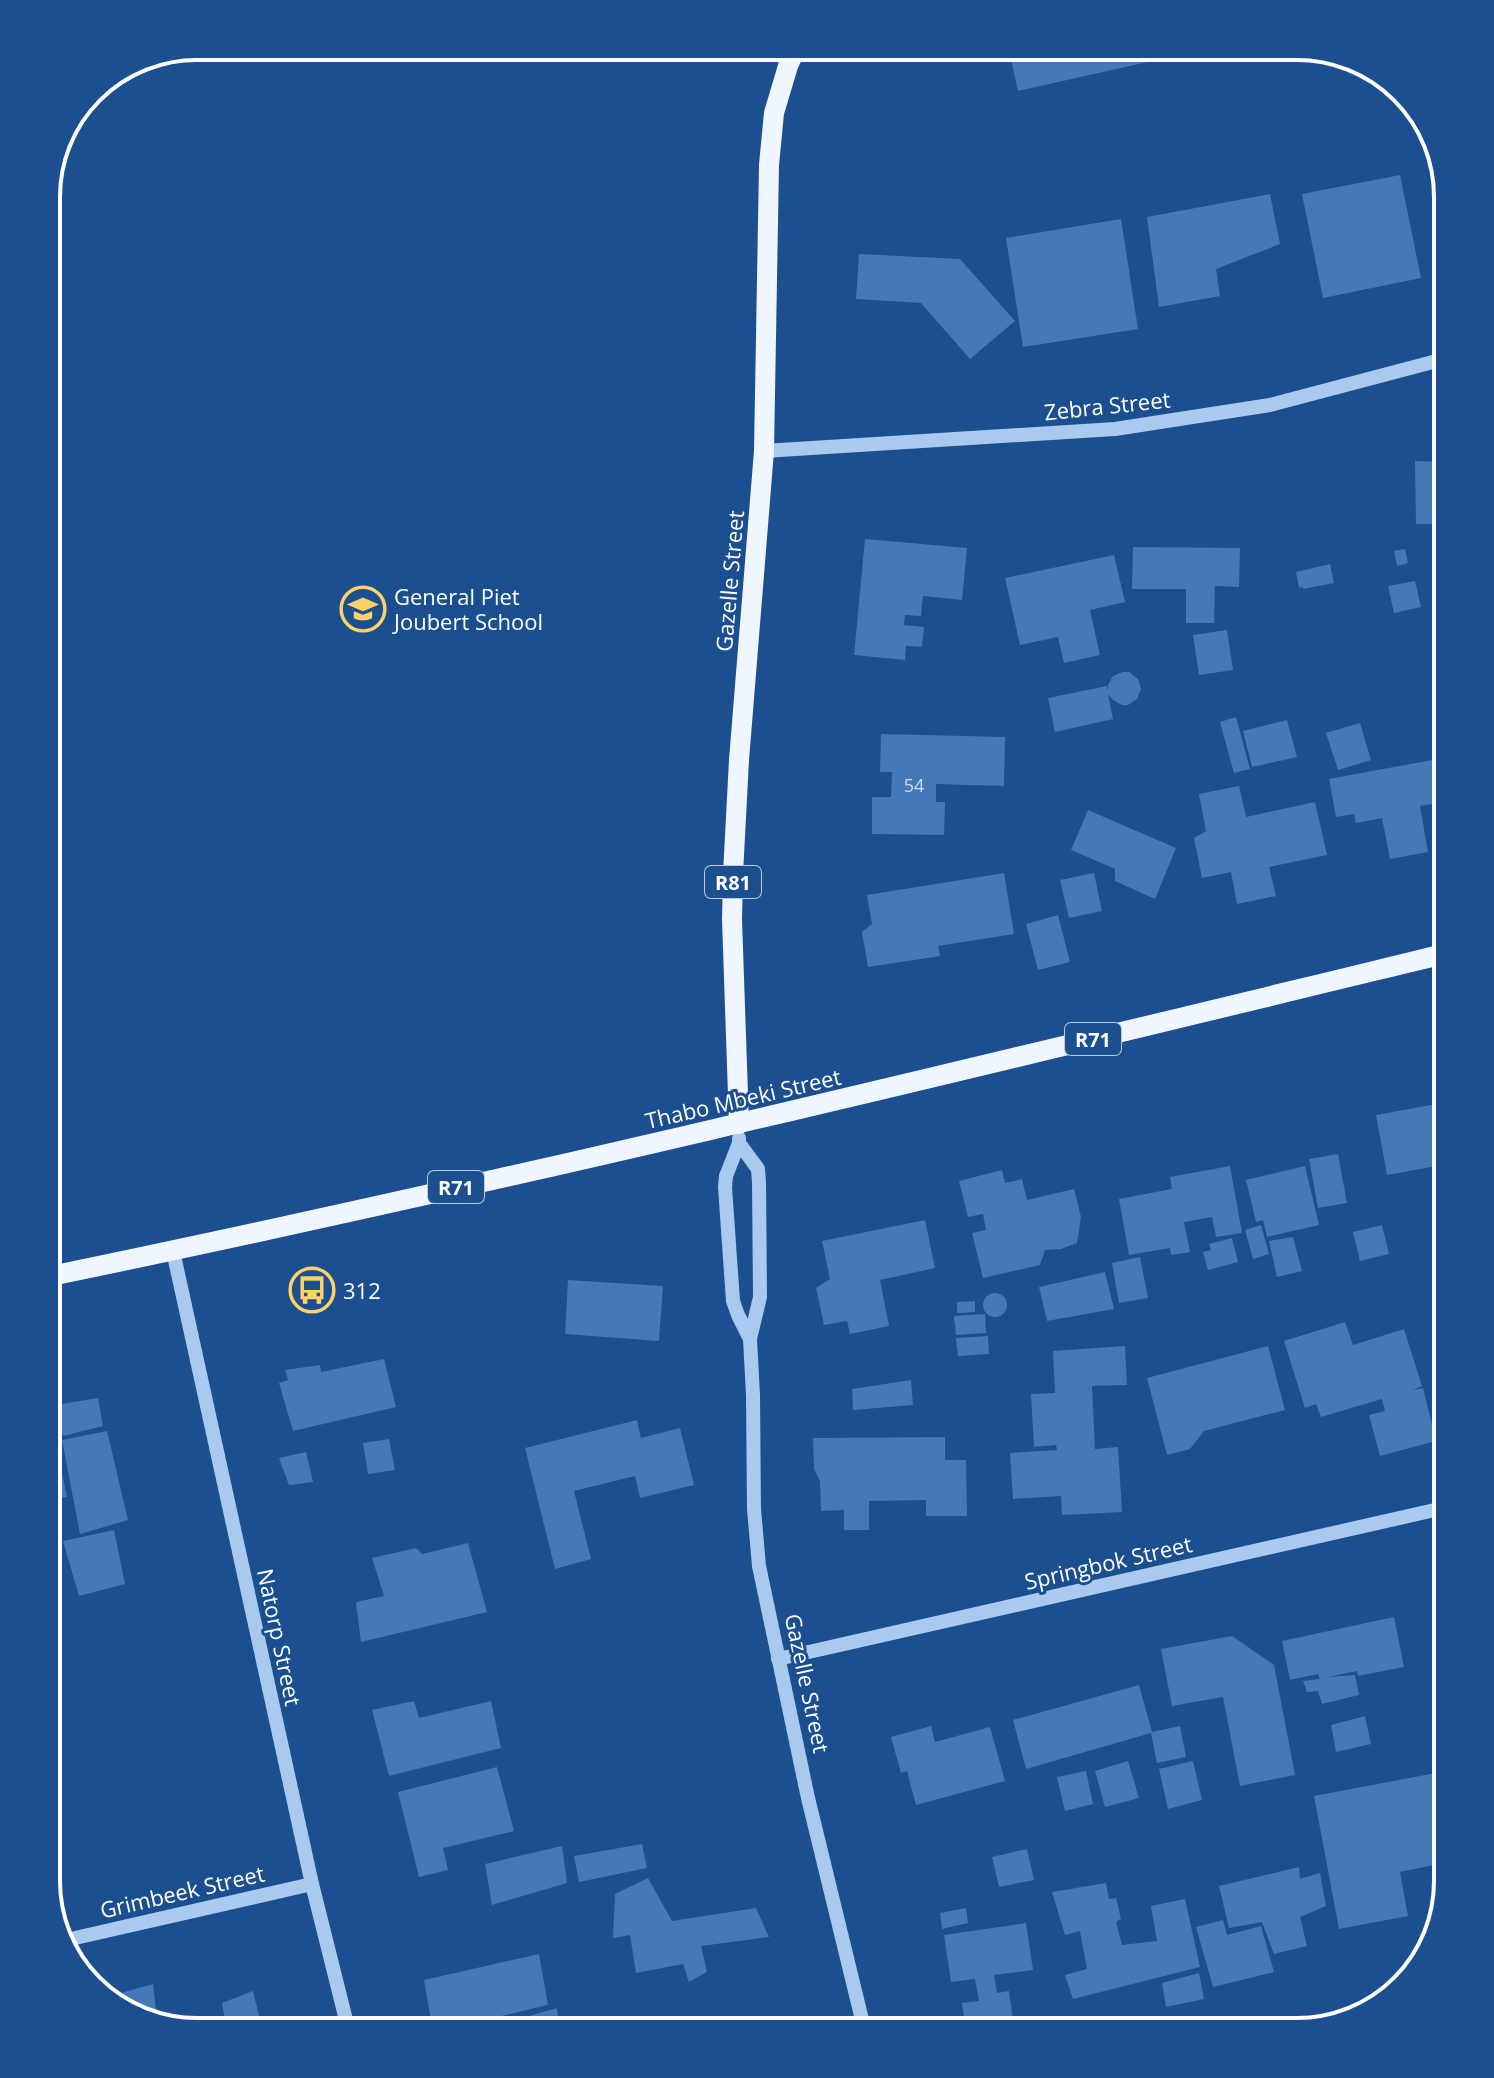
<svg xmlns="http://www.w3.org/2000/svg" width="1494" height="2078" font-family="'Open Sans',sans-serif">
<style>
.building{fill:#4478b7}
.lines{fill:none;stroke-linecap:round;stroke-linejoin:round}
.minor{stroke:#a9c9ee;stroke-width:14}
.major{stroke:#f0f6ff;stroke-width:20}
.labels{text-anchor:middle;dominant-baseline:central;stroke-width:6;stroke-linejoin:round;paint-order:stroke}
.number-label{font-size:18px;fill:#d0dded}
.shield{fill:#1b4f8f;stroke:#bbcadd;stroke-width:2}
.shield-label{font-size:20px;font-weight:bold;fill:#fff}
.street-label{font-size:22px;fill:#fff;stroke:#1b4f8f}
.poi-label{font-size:22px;fill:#fff;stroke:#1b4f8f;text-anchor:start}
.rim{fill:none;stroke:#fff;stroke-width:4}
</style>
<rect width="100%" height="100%" fill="#1b4f8f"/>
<g class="building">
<polygon points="1008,46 1158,46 1161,59 1018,91"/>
<polygon points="1400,175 1421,278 1323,298 1302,194"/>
<polygon points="1270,194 1280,244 1216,269 1220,296 1159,307 1147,217"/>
<polygon points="1121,219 1138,329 1023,347 1006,238"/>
<polygon points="859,254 960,259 1015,321 970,359 921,303 856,299"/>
<polygon points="1415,461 1448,462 1448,524 1416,524"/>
<polygon points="865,539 967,548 962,600 923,596 921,616 905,615 904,625 924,627 922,647 906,646 905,660 854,655"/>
<polygon points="1133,547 1240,548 1239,587 1215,586 1214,623 1186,623 1186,589 1132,589"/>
<polygon points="1405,549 1408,563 1397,566 1394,551"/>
<polygon points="1114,555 1125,602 1090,610 1100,655 1064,663 1058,637 1020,645 1005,578"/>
<polygon points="1330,564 1334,583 1303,589 1303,587 1299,588 1296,572"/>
<polygon points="1415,581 1421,607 1394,613 1388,586"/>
<polygon points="1227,630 1233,670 1199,675 1193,635"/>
<polygon points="1448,645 1448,663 1438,665 1434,649"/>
<polygon points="1123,672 1129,672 1138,679 1141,689 1137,699 1128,705 1122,705 1113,700 1108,694 1113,719 1055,732 1048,698 1107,686 1108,691 1108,685 1113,676"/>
<polygon points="1236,717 1250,769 1234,773 1220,722"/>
<polygon points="1287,720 1297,757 1252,767 1243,731"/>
<polygon points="1360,723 1371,760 1338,770 1326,733"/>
<polygon points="881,734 1005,737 1004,786 936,784 936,802 945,802 944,835 872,834 872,797 891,797 892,772 880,772"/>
<polygon points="1432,760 1439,803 1420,806 1428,852 1390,859 1382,818 1356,823 1354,814 1336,817 1329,779"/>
<polygon points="1239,786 1246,817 1315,802 1327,855 1269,867 1276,896 1237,904 1231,872 1202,878 1194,838 1206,831 1199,794"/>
<polygon points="1088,810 1176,848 1155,899 1115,881 1115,869 1071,850"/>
<polygon points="1004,873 1014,934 938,946 940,956 868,967 862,932 872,924 867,895"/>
<polygon points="1094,873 1102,911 1069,918 1060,880"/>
<polygon points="1058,915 1070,962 1038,970 1026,924"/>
<polygon points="1448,1102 1448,1164 1387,1175 1376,1115"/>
<polygon points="1338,1154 1347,1203 1318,1208 1309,1159"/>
<polygon points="1230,1166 1242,1233 1216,1237 1212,1217 1184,1222 1190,1252 1171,1255 1170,1248 1129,1255 1119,1199 1172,1189 1170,1177"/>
<polygon points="1305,1166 1319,1225 1267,1237 1263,1220 1256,1222 1246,1180"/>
<polygon points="1002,1170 1005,1183 1022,1179 1027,1200 1074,1189 1081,1217 1077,1243 1061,1249 1045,1250 1040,1265 983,1278 972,1233 986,1230 983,1214 968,1217 959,1181"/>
<polygon points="925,1220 935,1268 880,1280 889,1326 850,1334 847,1321 824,1325 816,1288 830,1279 822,1241"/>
<polygon points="1261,1225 1269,1254 1253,1259 1245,1230"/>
<polygon points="1382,1225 1389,1254 1360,1261 1353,1232"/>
<polygon points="1293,1237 1302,1271 1277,1277 1269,1241"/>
<polygon points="1232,1238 1238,1262 1208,1270 1203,1252 1211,1250 1209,1244"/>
<polygon points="1140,1257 1148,1298 1119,1303 1112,1263"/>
<polygon points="1105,1272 1114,1309 1047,1321 1039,1287"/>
<polygon points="568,1280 663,1286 659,1341 565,1334"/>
<circle cx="995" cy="1305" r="12"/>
<polygon points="975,1301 975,1312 957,1313 957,1302"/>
<polygon points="985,1314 986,1333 956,1335 954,1316"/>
<polygon points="1345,1322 1353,1345 1404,1329 1422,1386 1413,1390 1423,1388 1436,1441 1380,1456 1369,1415 1385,1411 1382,1399 1321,1417 1316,1404 1305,1408 1284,1341"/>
<polygon points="988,1336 989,1354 958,1356 956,1338"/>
<polygon points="1125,1346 1127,1385 1092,1386 1095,1449 1118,1447 1122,1512 1062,1515 1061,1496 1013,1499 1010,1453 1057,1450 1056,1445 1034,1447 1031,1394 1055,1393 1053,1351"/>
<polygon points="1268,1346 1285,1410 1204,1431 1190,1449 1167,1455 1147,1378"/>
<polygon points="384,1359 396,1407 293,1431 279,1383 288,1380 285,1370 320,1365 321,1372"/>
<polygon points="1447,1363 1448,1363 1448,1394 1438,1391"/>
<polygon points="911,1380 913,1405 853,1410 852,1389"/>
<polygon points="98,1398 103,1426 63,1436 56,1405"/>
<polygon points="637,1420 641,1438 680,1428 694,1485 640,1498 635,1476 574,1491 591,1559 555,1569 525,1448"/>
<polygon points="107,1431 128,1520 80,1534 62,1440"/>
<polygon points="945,1437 945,1460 966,1460 967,1516 926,1516 926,1500 869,1501 869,1530 844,1530 844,1510 821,1511 820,1481 814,1469 813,1438"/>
<polygon points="389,1439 395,1470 368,1474 363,1443"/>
<polygon points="306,1452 313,1482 289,1485 279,1458"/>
<polygon points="59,1459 67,1497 48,1500 52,1513 46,1514 46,1461"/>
<polygon points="114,1530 125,1584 79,1596 63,1541"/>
<polygon points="468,1543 487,1612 361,1642 356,1602 384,1596 372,1558 416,1548 422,1554"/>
<polygon points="1394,1617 1404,1667 1358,1676 1357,1671 1328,1677 1355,1675 1359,1695 1322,1704 1318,1691 1307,1692 1303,1681 1320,1679 1318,1674 1290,1680 1282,1641"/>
<polygon points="1232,1636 1274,1665 1295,1775 1240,1786 1223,1697 1172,1706 1161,1649"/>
<polygon points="1139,1685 1152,1732 1180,1726 1186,1757 1157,1763 1151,1733 1026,1769 1013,1720"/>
<polygon points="1448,1700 1448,1746 1446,1746 1438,1701"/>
<polygon points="414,1701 419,1718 491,1701 501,1748 389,1776 372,1710"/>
<polygon points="1365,1716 1371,1744 1336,1752 1331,1725"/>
<polygon points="931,1726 935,1742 990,1727 1005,1781 916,1805 907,1771 901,1773 891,1737"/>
<polygon points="1128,1761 1139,1798 1105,1807 1095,1771"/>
<polygon points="1193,1761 1202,1800 1168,1809 1159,1769"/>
<polygon points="497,1767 514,1831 443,1848 448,1870 419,1877 398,1792"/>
<polygon points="1086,1771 1093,1804 1065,1811 1057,1777"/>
<polygon points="1436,1773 1448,1792 1448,1862 1400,1872 1408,1916 1339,1929 1314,1796"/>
<polygon points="642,1844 647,1868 579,1882 574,1856"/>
<polygon points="562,1846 567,1883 492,1905 485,1864"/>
<polygon points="1027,1849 1034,1880 999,1887 992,1857"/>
<polygon points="1299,1867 1300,1879 1320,1873 1326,1906 1300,1917 1307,1946 1274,1954 1262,1922 1229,1928 1219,1886"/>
<polygon points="648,1878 672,1921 756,1908 769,1937 701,1946 707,1972 689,1982 683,1964 636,1973 630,1935 613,1938 615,1894"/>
<polygon points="1106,1883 1109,1899 1116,1898 1121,1919 1116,1922 1122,1945 1157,1941 1151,1906 1185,1899 1200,1967 1073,1999 1065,1975 1087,1969 1080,1931 1065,1935 1052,1892"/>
<polygon points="966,1908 968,1923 942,1929 940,1913"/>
<polygon points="1223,1920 1227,1935 1261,1926 1274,1972 1213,1987 1196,1927"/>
<polygon points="1026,1923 1033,1970 994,1975 997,1993 1009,1991 1014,2029 992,2032 966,2032 962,2003 979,2001 975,1979 951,1982 944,1935"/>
<polygon points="539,1954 548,2005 433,2032 424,1980"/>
<polygon points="1199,1973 1204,1999 1166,2007 1162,1983"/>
<polygon points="153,1984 157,2019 152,2021 121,2011 106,1997"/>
<polygon points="253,1991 263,2032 227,2032 222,2003"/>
<polygon points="557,2008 560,2032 498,2032 496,2025"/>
</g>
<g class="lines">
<g class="minor">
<polyline points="764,451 1115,429 1270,405 1448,358"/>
<polyline points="739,1138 739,1143 726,1176 725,1187 733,1301 738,1315 750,1339"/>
<polyline points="739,1143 758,1169 759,1182 760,1297 750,1339 753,1395 754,1509 759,1566 808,1798 865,2032"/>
<polyline points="173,1251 312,1884 349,2032"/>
<polyline points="778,1659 1448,1507"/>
<polyline points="62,1941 312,1884"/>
<polyline points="1290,2032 1346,2019"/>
</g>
<g class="major">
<polyline points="739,1124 732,919 733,874 739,760 764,451 769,165 774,113 788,66 797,46"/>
<path d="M46 1277C516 1180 982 1066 1448 953"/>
</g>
</g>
<defs>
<g id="school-ring" transform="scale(2.3)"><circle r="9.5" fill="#1b4f8f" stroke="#ffd166" stroke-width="1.5"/><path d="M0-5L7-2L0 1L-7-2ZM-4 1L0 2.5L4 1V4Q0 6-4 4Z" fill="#ffd166"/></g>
<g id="bus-ring" transform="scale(2.3)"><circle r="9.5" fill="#1b4f8f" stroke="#ffd166" stroke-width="1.5"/><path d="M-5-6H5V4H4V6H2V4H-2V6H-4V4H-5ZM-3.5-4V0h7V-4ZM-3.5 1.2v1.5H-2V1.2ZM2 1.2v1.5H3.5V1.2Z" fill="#ffd166"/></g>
</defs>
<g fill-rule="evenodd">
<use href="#school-ring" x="363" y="609"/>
<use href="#bus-ring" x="312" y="1290"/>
</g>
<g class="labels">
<g class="number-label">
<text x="914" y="785">54</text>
</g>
<g class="shield">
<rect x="705" y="866" width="56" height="32" rx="6"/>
<rect x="1065" y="1023" width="56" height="32" rx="6"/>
<rect x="428" y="1171" width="56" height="32" rx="6"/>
</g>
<g class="shield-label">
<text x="733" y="882">R81</text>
<text x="1093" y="1039">R71</text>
<text x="456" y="1187">R71</text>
</g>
<g class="street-label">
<text transform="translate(1107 405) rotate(-6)">Zebra Street</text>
<text transform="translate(729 581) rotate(-85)">Gazelle Street</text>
<text transform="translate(743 1098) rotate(-13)">Thabo Mbeki Street</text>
<text transform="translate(1108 1562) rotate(-13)">Springbok Street</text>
<text transform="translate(280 1637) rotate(78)">Natorp Street</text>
<text transform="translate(808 1683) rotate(78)">Gazelle Street</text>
<text transform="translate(182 1891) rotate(-13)">Grimbeek Street</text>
</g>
<g class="poi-label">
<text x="394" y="596">General Piet<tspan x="394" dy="25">Joubert School</tspan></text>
<text x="343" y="1290">312</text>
</g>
</g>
<path d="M0 0H1494V2078H0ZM197 60H1297A137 137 0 0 1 1434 197V1881A137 137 0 0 1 1297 2018H197A137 137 0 0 1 60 1881V197A137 137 0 0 1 197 60Z" fill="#1b4f8f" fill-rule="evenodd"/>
<path class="rim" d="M197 60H1297A137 137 0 0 1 1434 197V1881A137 137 0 0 1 1297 2018H197A137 137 0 0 1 60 1881V197A137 137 0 0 1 197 60Z"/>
</svg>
